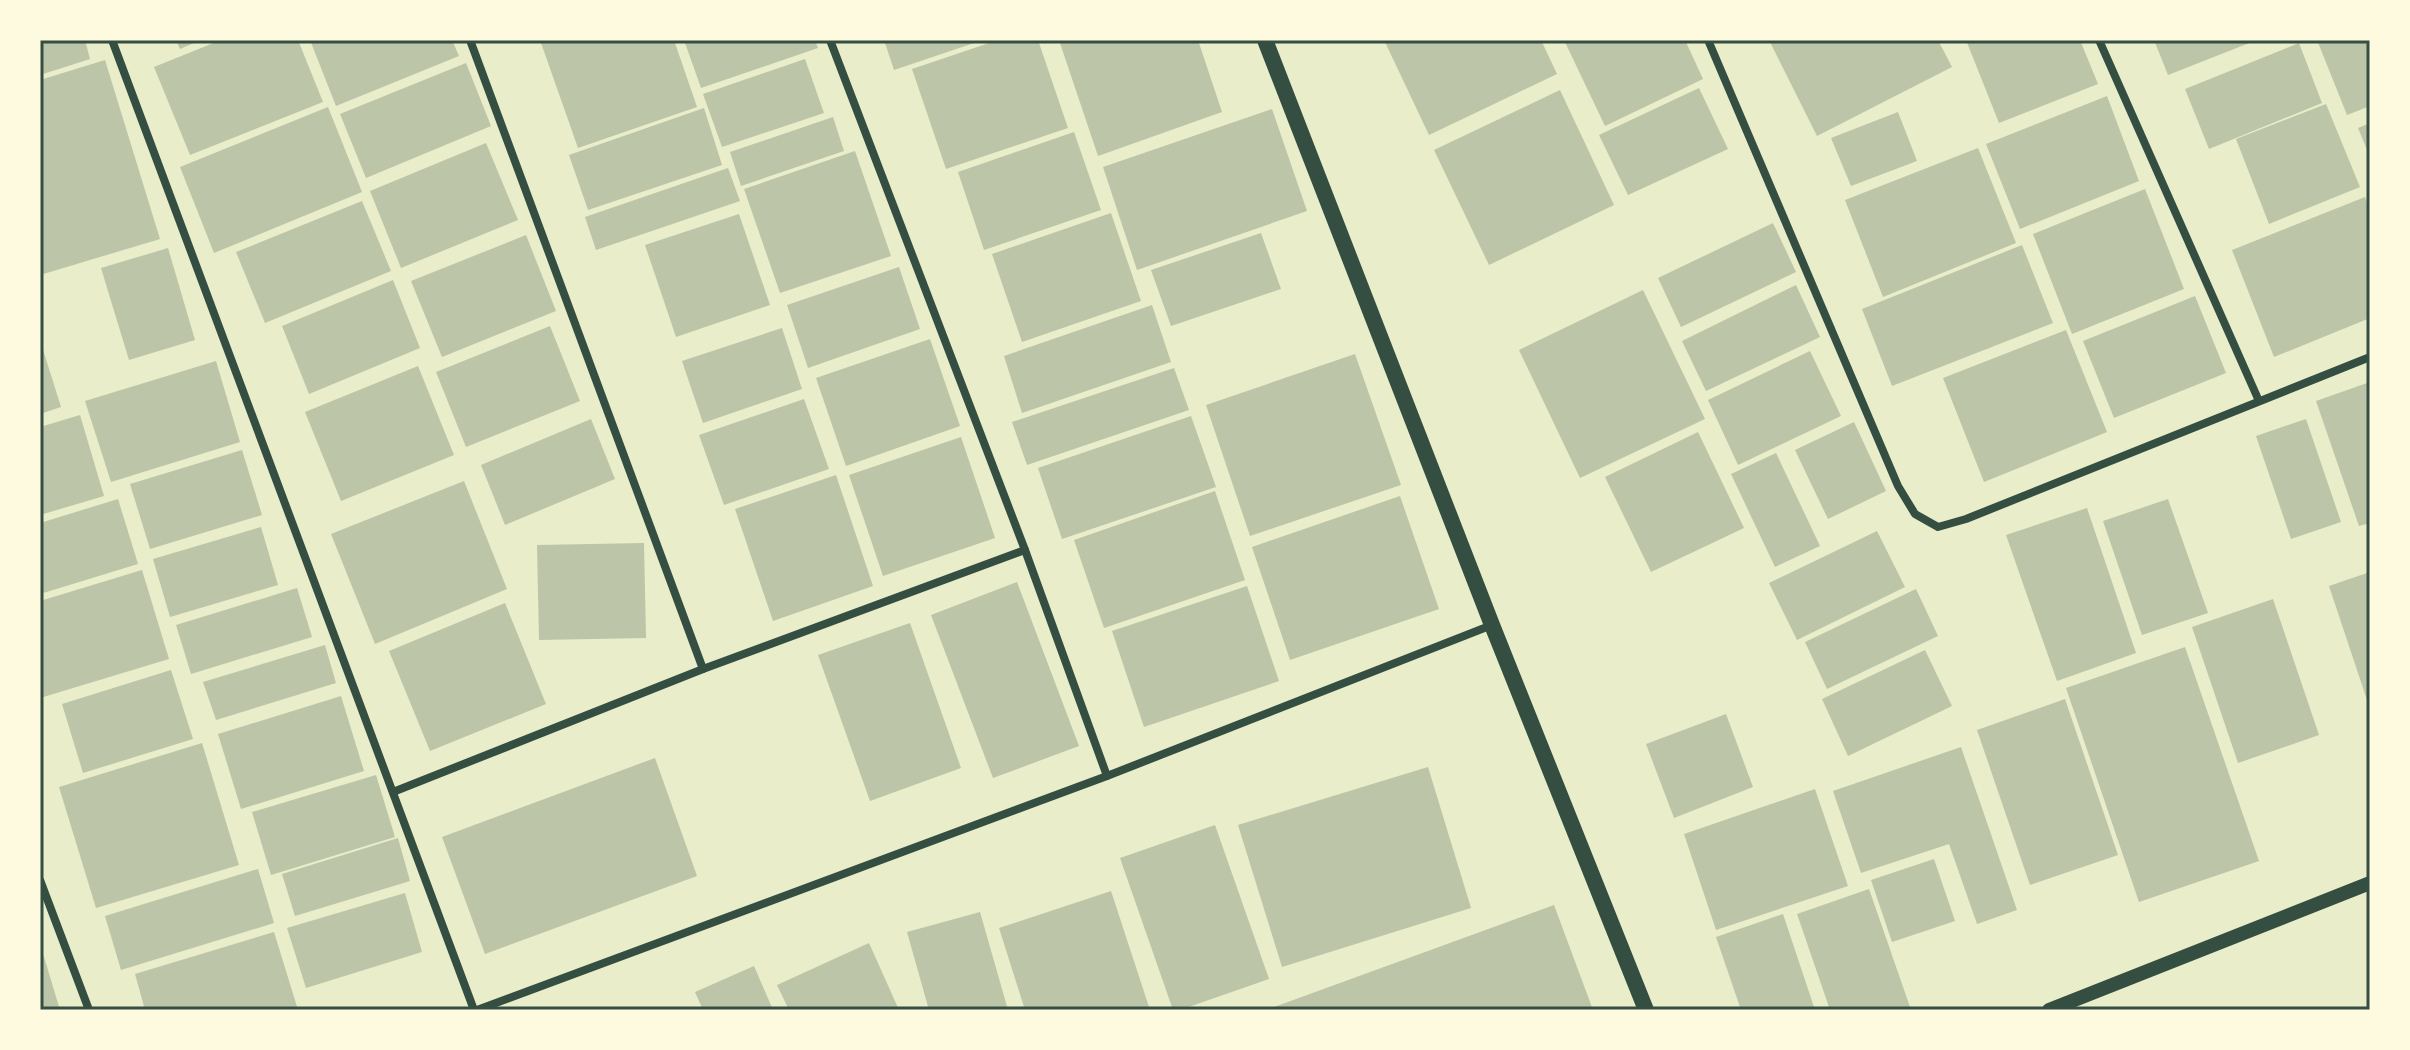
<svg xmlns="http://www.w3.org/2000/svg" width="2410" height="1050" font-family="Montserrat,sans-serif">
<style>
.building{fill:#bcc5a7}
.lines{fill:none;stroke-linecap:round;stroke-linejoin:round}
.minor{stroke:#344e41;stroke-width:8}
.tertiary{stroke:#344e41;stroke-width:14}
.secondary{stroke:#344e41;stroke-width:16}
.neatline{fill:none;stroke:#344e41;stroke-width:3}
</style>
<rect width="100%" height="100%" fill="#e9edc9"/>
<g class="building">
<polygon points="40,40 85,40 90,59 40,75"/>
<polygon points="176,40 201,40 180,49"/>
<polygon points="221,40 298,40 323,102 190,155 154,67"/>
<polygon points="310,40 452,40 459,56 336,106"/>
<polygon points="540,40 674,40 697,107 578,148"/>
<polygon points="684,40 815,40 818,48 701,88"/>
<polygon points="884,40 980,40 980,41 894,70"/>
<polygon points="998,40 1038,40 1068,128 946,169 912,69"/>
<polygon points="1070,40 1198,40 1222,112 1098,156 1060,43"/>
<polygon points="1384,40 1541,40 1557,74 1429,135"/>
<polygon points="1564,40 1685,40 1703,79 1605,126"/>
<polygon points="1773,40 1938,40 1952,67 1817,136 1770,42"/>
<polygon points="1966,40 2080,40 2098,84 1999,123"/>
<polygon points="2154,40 2257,40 2168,75"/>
<polygon points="2317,40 2370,40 2370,106 2347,115"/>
<polygon points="2299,43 2322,103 2209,149 2185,89"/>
<polygon points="805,59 824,113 722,147 703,94"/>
<polygon points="105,60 160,239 40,275 40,80"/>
<polygon points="466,63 491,126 366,178 340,114"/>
<polygon points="1699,88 1728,149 1628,195 1599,135"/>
<polygon points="1560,90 1614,205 1489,265 1434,150"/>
<polygon points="2107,96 2139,181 2020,229 1986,144"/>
<polygon points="2326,104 2360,187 2269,224 2236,139"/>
<polygon points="328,107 362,192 214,253 180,167"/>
<polygon points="704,108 722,165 588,210 569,155"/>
<polygon points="1272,109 1307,211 1137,270 1103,167"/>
<polygon points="1898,112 1917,161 1851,186 1831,138"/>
<polygon points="833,117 844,151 741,186 730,152"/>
<polygon points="2370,123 2370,157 2358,128"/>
<polygon points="1074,132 1101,210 984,250 958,172"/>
<polygon points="486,143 518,220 401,268 370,191"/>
<polygon points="1978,148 2016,243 1883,297 1845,200"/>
<polygon points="855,151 891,256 780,293 744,189"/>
<polygon points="728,168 740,201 596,250 585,217"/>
<polygon points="2145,189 2184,289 2072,334 2033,234"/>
<polygon points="2365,197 2370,210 2370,318 2274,357 2232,250"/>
<polygon points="362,201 391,271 265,323 236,252"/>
<polygon points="1111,213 1141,301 1022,342 992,254"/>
<polygon points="739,214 770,305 676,337 645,245"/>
<polygon points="1773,223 1796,272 1681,327 1658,278"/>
<polygon points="1261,233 1281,289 1171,326 1151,270"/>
<polygon points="526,235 556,311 442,357 411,281"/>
<polygon points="2022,245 2053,323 1892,386 1862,309"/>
<polygon points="168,248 195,340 129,360 101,268"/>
<polygon points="899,267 920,329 808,368 787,305"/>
<polygon points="393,280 420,348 309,394 282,326"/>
<polygon points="1796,285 1820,337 1706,391 1682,341"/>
<polygon points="1643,290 1705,419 1580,478 1519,350"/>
<polygon points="2195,296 2226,373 2114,418 2083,341"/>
<polygon points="1152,305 1171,362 1022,413 1004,356"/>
<polygon points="550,326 580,401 466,447 436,372"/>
<polygon points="782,328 802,389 703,423 682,361"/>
<polygon points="2066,330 2107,432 1984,482 1943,378"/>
<polygon points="930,339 960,426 846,466 816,378"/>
<polygon points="40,340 61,407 40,414"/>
<polygon points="1810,351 1841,416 1738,465 1708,400"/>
<polygon points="1355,354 1401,485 1250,536 1206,405"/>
<polygon points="216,361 240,442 111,482 85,401"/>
<polygon points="418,366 454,455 341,501 305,412"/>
<polygon points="1174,368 1189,410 1027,465 1012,422"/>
<polygon points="2370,382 2370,523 2359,526 2316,401"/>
<polygon points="804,399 829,469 724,505 699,435"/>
<polygon points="80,415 104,496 40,515 40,427"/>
<polygon points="1191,416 1216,487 1062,539 1038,468"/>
<polygon points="591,419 615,479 505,525 481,465"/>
<polygon points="2306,419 2341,522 2291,539 2256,436"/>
<polygon points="1854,422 1886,491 1828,519 1795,450"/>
<polygon points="1698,432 1744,528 1651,572 1605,477"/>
<polygon points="961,437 995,538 883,576 849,475"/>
<polygon points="242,450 262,515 150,549 130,484"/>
<polygon points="1776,453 1820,546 1775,567 1731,474"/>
<polygon points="836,475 873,586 773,621 735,509"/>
<polygon points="464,481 507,589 375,644 331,534"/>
<polygon points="1215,491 1245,580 1104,628 1074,540"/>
<polygon points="1400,496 1439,609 1290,660 1252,547"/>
<polygon points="118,499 138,564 40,594 40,523"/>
<polygon points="2168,499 2208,613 2142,635 2103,521"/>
<polygon points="2087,508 2136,653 2057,681 2006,535"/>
<polygon points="261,527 278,585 170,617 153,559"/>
<polygon points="1877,531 1905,587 1797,640 1769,583"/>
<polygon points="644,543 646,638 539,640 537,545"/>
<polygon points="142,570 169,659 40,698 40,601"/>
<polygon points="2370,572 2370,705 2369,706 2329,586"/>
<polygon points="1017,582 1079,746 993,778 931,615"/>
<polygon points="1247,586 1279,681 1144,727 1112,631"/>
<polygon points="297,588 312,637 191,674 176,625"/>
<polygon points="1916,589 1938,636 1827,689 1805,642"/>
<polygon points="2273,599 2319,735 2238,763 2192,627"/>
<polygon points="505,603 546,704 430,751 389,651"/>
<polygon points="910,623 961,768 870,801 818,655"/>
<polygon points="325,645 336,683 216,720 203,682"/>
<polygon points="2185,647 2259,861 2139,902 2066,688"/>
<polygon points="1925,650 1952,706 1848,756 1822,699"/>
<polygon points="171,670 193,739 83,773 62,704"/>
<polygon points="341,696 364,771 241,809 218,734"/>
<polygon points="2065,699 2118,855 2030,885 1977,730"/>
<polygon points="1726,714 1753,787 1674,818 1646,744"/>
<polygon points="202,743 239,865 96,908 59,787"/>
<polygon points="1961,747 2017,910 1977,924 1949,844 1861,873 1833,791"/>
<polygon points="655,758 697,876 485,954 442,837"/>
<polygon points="1428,767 1471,908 1282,967 1238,825"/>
<polygon points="376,775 395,837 271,875 252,812"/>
<polygon points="1815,789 1848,886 1716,930 1684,834"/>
<polygon points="1215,825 1269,979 1180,1010 1173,1010 1120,858"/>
<polygon points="398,838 410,881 295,916 282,874"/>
<polygon points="1934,859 1955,921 1892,942 1871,880"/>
<polygon points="258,869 274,923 121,970 105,916"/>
<polygon points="1869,889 1910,1007 1901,1010 1830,1010 1797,914"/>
<polygon points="1111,891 1150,1010 1025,1010 999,928"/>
<polygon points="405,893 422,952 306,988 287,928"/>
<polygon points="1554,905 1593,1010 1266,1010"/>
<polygon points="980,912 1008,1010 929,1010 907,932"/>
<polygon points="1783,914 1815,1010 1741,1010 1716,937"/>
<polygon points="274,932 298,1010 145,1010 135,974"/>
<polygon points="869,943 899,1010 789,1010 777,985"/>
<polygon points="41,947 60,1010 40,1010"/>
<polygon points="754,966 773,1010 703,1010 695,992"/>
</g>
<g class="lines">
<g class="minor">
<polyline points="112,40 474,1010"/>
<polyline points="470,40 703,669"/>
<polyline points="830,40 1025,550 1107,776"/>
<polyline points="1708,40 1898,486 1915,514 1938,527 1966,519 2370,357"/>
<polyline points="2099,40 2259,401"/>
<polyline points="393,792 703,669 1025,550"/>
<polyline points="40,880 89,1010"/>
<polyline points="477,1010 1107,776 1492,625"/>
</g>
<polyline class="tertiary" points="2049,1010 2370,883"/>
<polyline class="secondary" points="1265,40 1492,625 1646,1010"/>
</g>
<rect width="2410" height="1050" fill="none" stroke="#fefae0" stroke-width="84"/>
<rect x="42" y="42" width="2326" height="966" class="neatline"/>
</svg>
